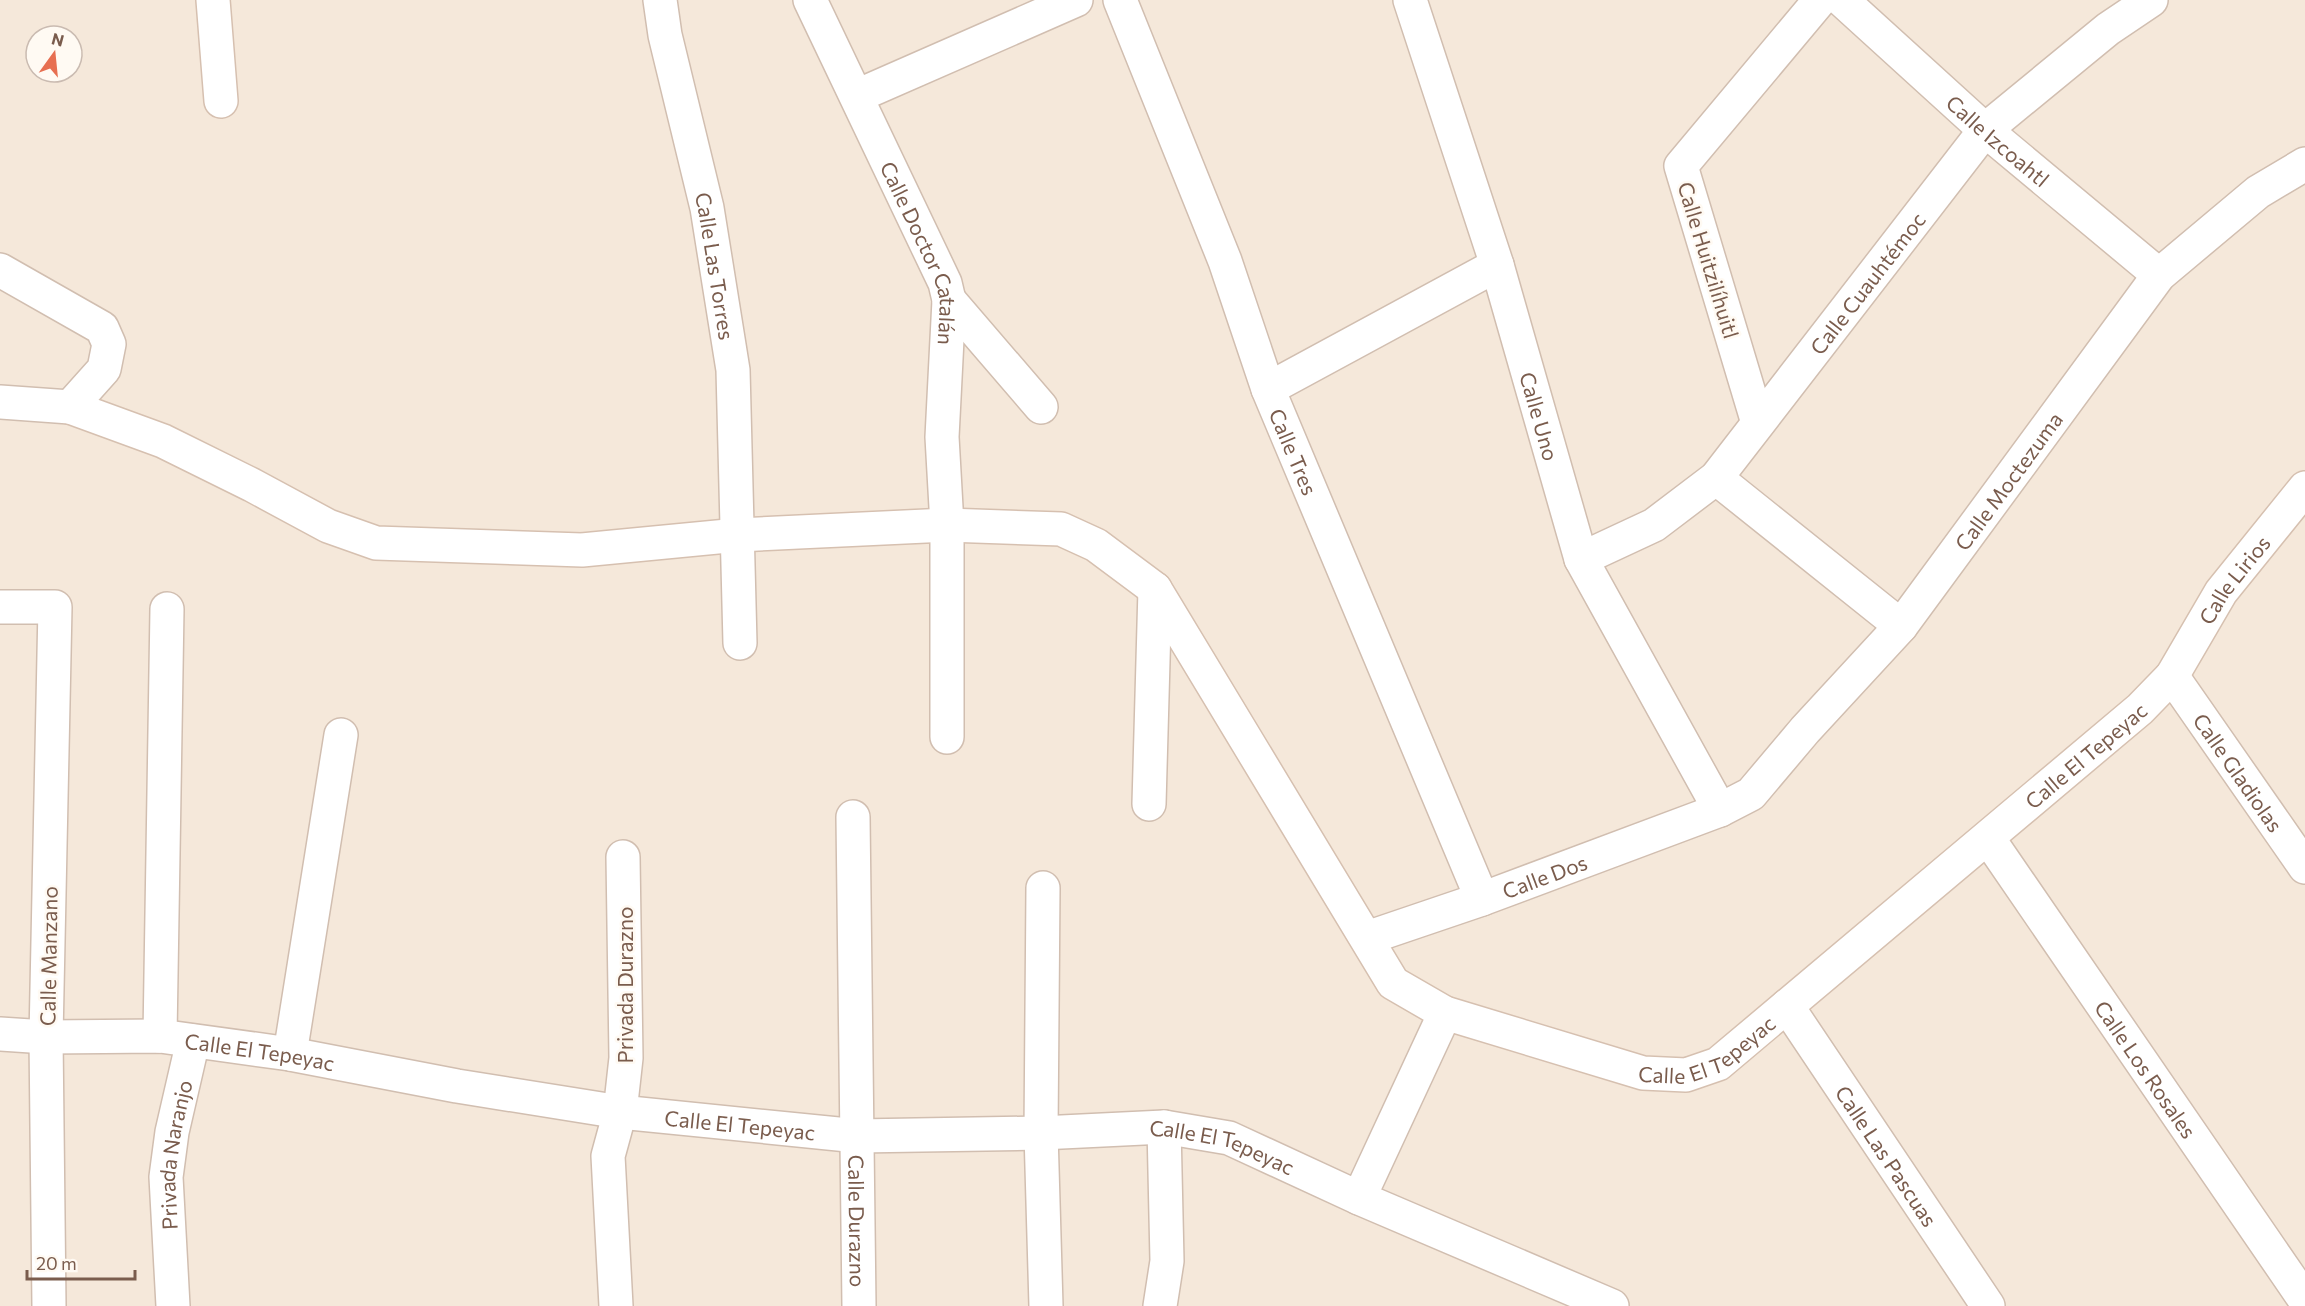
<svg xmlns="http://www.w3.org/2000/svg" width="2305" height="1306" font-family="Commissioner,sans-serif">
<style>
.residential{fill:#f5e8da;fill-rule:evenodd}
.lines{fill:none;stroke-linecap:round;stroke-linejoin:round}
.street-casing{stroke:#d1beb0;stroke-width:36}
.secondary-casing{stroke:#d6c0b0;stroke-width:36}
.street{stroke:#fff;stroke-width:33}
.secondary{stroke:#fff;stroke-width:33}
.labels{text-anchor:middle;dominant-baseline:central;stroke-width:5;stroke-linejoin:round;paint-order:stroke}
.street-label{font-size:21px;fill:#7a5c4d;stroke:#fffaf3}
</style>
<rect width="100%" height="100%" fill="#fdf6ec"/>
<path class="residential" d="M0 0H2305V1306H0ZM36 36H72V72H36Z"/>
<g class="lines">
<g class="street-casing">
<g id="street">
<path id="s1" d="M660 0 665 35 707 208 733 370 740 643"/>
<path id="s2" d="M810 0 945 283 949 300 942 437 947 525V737"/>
<path id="s3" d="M1120 0 1225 261 1268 389 1482 899"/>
<path id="s4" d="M1410 0 1497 265 1581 559 1720 810"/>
<path id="s5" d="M1842 0 1985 130 2159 275"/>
<polyline points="857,96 1076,0"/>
<polyline points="0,270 102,328 109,344 104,369 70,407 0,402"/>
<polyline points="949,300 1041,407"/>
<polyline points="1268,389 1497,265"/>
<polyline points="1758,423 1681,166 1820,0"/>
<polyline points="1716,478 1901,626"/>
<path id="s6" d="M1581 559 1654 525 1716 478 1985 130 2108 29 2151 0"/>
<polyline points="0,607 55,607 46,1037 49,1306"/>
<path id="s7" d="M2172 676 2305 867"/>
<polyline points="1149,804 1155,589"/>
<path id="s8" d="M853 817 859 1306"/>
<path id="s9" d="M1988 838 2305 1300"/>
<polyline points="1043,888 1041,1133 1046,1306"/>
<path id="s10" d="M1367 938 1482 899 1720 810 1751 794 1805 730 1901 626 2159 275 2258 192 2305 164"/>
<path id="s11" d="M1787 1006 1988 1306"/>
<path id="s12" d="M0 1034 46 1037 160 1036 290 1054 457 1086 620 1112 858 1136 1041 1133 1164 1127 1229 1138 1359 1198 1612 1306"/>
<polyline points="160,1036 167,609"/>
<polyline points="290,1054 341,735"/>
<polyline points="1359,1198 1445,1013"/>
<path id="s13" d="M173 1306 166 1177 172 1132 193 1041"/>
<polyline points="616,1306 608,1156 620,1112 626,1058 623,857"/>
<polyline points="1160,1306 1167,1261 1164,1127"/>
</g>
</g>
<g class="secondary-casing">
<g id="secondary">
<polyline points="213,0 221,101"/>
<path id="s14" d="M70 407 163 441 252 485 328 526 376 543 582 550 738 535 947 525 1061 529 1096 545 1155 589 1393 983 1445 1013 1643 1073 1686 1075 1718 1064 2140 709 2172 676 2221 592 2305 488"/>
</g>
</g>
<use href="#street" class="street"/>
<use href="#secondary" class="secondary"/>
</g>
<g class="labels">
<g class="street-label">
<text stroke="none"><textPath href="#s5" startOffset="210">Calle Izcoahtl</textPath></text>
<text stroke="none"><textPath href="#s2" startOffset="278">Calle Doctor Catalán</textPath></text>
<text transform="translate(1709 260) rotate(73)">Calle Huitzilíhuitl</text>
<text stroke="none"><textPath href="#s1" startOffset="272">Calle Las Torres</textPath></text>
<text stroke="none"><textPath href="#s6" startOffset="405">Calle Cuauhtémoc</textPath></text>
<text stroke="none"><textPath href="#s4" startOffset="436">Calle Uno</textPath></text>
<text stroke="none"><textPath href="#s3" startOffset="484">Calle Tres</textPath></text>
<text stroke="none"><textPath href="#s10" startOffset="816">Calle Moctezuma</textPath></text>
<text stroke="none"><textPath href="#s14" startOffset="2650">Calle Lirios</textPath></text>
<text stroke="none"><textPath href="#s14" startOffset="2418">Calle El Tepeyac</textPath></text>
<text stroke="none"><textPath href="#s7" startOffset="117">Calle Gladiolas</textPath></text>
<text stroke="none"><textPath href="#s10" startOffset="188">Calle Dos</textPath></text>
<text transform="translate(48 956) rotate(-89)">Calle Manzano</text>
<text transform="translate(624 985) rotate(-90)">Privada Durazno</text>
<text stroke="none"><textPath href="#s14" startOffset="1932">Calle El Tepeyac</textPath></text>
<text stroke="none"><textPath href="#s12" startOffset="261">Calle El Tepeyac</textPath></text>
<text stroke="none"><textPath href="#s9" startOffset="280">Calle Los Rosales</textPath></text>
<text stroke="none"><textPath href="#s12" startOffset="747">Calle El Tepeyac</textPath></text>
<text stroke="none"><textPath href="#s12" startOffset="1233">Calle El Tepeyac</textPath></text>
<text stroke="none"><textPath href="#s13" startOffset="152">Privada Naranjo</textPath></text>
<text stroke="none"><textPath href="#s11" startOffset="180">Calle Las Pascuas</textPath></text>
<text stroke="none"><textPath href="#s8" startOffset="404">Calle Durazno</textPath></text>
</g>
</g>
<g transform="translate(54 54) rotate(15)"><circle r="28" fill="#fffaf3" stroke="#cabbb1" stroke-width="1.5"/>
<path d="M0-4.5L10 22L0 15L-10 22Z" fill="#e76f51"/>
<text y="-9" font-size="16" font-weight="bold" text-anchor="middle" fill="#7a5c4d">N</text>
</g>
<path d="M27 1270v9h108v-9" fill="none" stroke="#7a5c4d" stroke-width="3"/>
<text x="36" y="1270" font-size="18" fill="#7a5c4d" stroke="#fffaf3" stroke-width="4.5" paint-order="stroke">20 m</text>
</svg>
